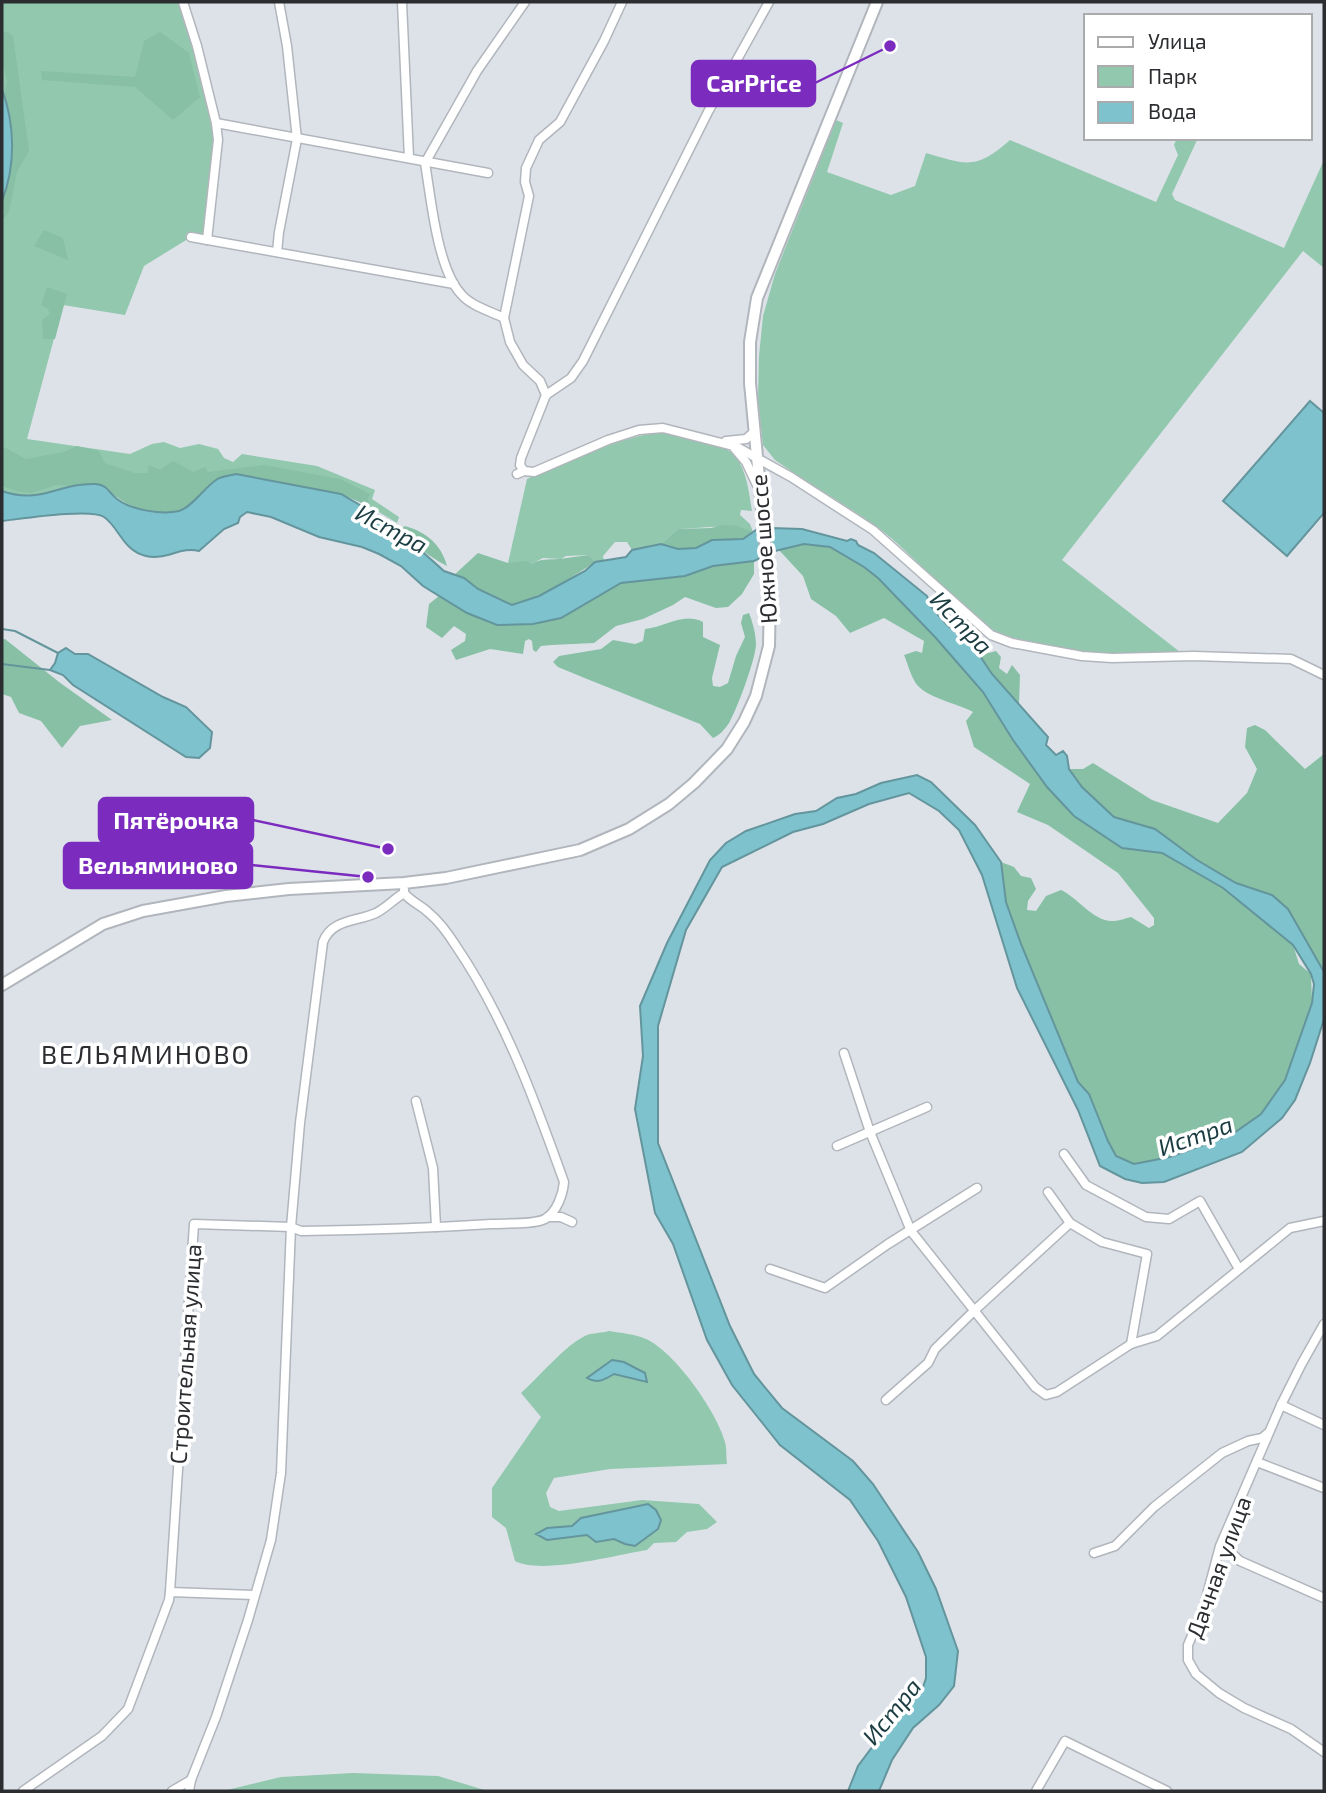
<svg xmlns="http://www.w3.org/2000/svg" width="1326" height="1793" font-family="'Exo 2',sans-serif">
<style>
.green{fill:#92c8ae}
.forest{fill:#87c0a5}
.water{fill:#7dc2cc;stroke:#64959d;stroke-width:2}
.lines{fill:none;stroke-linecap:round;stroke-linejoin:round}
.stream{stroke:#64959d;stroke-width:2}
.minor-casing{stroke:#b1b6bc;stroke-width:11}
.major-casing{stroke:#b1b6bc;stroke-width:14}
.minor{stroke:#fff;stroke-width:8}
.major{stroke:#fff;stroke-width:10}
.labels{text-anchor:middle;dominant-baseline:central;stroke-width:7;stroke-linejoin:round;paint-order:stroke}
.street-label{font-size:23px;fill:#2b2d30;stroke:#fff}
.water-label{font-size:24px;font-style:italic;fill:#1b3d42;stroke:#fff}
.quarter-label{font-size:26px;letter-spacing:2px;fill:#2b2d30;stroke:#fff}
.leader{fill:none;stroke:#7b2cbf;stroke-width:2.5}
.callout-dot{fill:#7b2cbf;stroke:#fff;stroke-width:2.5}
.callout{fill:#7b2cbf;stroke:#7b2cbf;stroke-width:2.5}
.callout-label{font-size:24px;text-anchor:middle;font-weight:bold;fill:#fff}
</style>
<rect width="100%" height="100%" fill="#dde2e9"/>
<g class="green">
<polygon points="2,2 179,2 193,44 215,140 204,237 191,237 144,266 125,315 63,305 27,439 130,454 152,444 164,442 180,448 199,444 218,449 224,458 233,462 242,454 317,466 375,490 372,499 399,517 397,523 369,506 341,494 181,511 70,487 42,496 18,497 2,491 2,201 8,185 2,89"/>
<path d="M836 120 843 123 827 172 891 195 915 186 926 153C967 165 976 170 1010 140L1156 202 1178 155 1174 145 1177 138H1198L1172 194 1175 200 1284 248 1324 160V268L1303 251 1062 560 1180 652C1130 654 1075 660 1026 645 966 626 930 567 881 530 847 505 810 485 775 460L763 445 758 400 759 356 763 316 775 274Z"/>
<path d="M657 432C677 435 724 441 736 457 747 472 749 493 752 511L741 510 740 515 750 524 753 532C728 523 704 528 678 529L661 544 632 550 627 542H615L603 556 604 561 595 562 589 555 566 556 561 559 543 558 531 564 508 563 527 479C567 459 613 441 657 432Z"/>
<path d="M609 1331C621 1333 635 1334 646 1339 675 1352 717 1412 725 1442 727 1449 726 1457 727 1464L610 1469 554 1478 546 1493 550 1507 559 1511 642 1500 699 1504 717 1522 707 1529 687 1532 676 1542 654 1543 647 1550C616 1555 541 1575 515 1561L506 1528 492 1517V1488L541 1417 521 1393C539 1377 566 1344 587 1335 593 1333 602 1333 609 1331Z"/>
<polygon points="353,1773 438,1776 488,1791 223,1791 281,1777"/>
</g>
<g class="forest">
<polygon points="5,31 13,36 29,151 17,172 9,212 2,221 2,201 8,185 13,138 4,94 7,82 2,58 2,34"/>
<polygon points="160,32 189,53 200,97 173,120 135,87 42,80 41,71 135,77 144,41"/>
<polygon points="44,230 63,238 68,260 34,246"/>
<polygon points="47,287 67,294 55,339 43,339 42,320 50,314 48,309 41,305"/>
<path d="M2 446 26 459 64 452 77 446 99 451 105 463 135 473H147L149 465 160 470 173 461 193 472 205 467 208 472 264 465 340 479 370 494 368 498 369 506 341 494 236 474C222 484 196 505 182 511 158 519 122 507 108 488L56 485 32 493 16 491 2 486Z"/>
<polygon points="723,525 737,526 753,532 743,539 712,540 696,548 678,550 661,544 678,529 711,528"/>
<path d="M405 526C426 532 441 544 447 566 430 557 411 544 402 528Z"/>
<path d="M804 544 830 547 853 559 878 578 935 637 983 692 1013 740 1047 787 1121 848 1162 853 1223 888 1293 945 1299 964 1311 974 1312 1003 1285 1080 1261 1115 1231 1135 1170 1157 1134 1164 1116 1156 1108 1141 1089 1094 1078 1082 1021 944 1006 902 1001 862 1014 867 1021 876 1031 878 1036 889 1028 901 1027 910 1036 911 1046 896 1061 890C1078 898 1095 923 1114 921 1119 921 1126 918 1131 917L1149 928 1154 925V918L1118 873 1048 825 1017 812 1030 784 974 747 966 721 973 712C956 703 931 699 918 686 911 678 908 664 904 655L916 651 922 653 924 641 884 618 850 633 836 616 811 599 803 576 779 550Z"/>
<path d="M478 553 508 563 527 561 531 564C543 558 547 560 560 559 569 558 579 556 589 555L595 562C568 580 543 596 512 605L478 589 464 578 453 576Z"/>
<polygon points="754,561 754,574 742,594 728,607 716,608 685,597 673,605 643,619 616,626 594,643 552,645 541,646 536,652 533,650 532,641 529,639 525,641 523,654 490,649 456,660 451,650 465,641 466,634 454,626 442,638 426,627 429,604 439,596 467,613 561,618 621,583 684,576 713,566"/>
<path d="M749 613C753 623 756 635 756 645 755 661 737 709 729 723 725 729 720 735 713 738L700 724 587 679 558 667 553 662 559 656 601 649 613 640 635 644 643 641 645 629C666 627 682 612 703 622V637L720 645 712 678 713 686 720 687 728 683 736 656 745 637 741 623 743 615Z"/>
<polygon points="5,639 59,682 112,720 80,726 62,748 41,721 19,713 11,697 2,694 2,640"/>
<polygon points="981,644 989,653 996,651 1001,657 999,668 1007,674 1012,665 1020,675 1019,704 992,674 974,647"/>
<polygon points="1255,725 1265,730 1305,769 1324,754 1324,972 1288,909 1272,895 1236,883 1197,860 1155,829 1114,817 1082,787 1069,769 1083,769 1093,763 1152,800 1218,823 1247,793 1257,769 1245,747 1247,728"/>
</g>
<g class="water">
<path d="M2 89C15 125 16 165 2 201Z"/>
<polygon points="1310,401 1324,413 1324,513 1287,556 1223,501"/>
<path d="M236 474 341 494 389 522 444 571 464 578 478 589 512 605 539 596 585 571 595 562 626 557 632 550 661 544 678 549 696 548 712 540 743 539 756 530 771 528 802 529 847 541 851 539 856 541 858 545 874 553 927 596 931 607 947 625 974 647 992 674 1048 737 1046 745 1056 755 1063 751 1067 756 1069 769 1082 787 1114 817 1155 829 1197 860 1236 883 1272 895 1288 909 1324 972V1019L1310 1063 1295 1100 1282 1118 1242 1152 1164 1182 1142 1183 1125 1179 1100 1166 1078 1110 1017 988 982 875 959 830 939 811 909 793 869 804 823 824 793 832 722 867 686 930 658 1026V1143L730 1326 754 1374 782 1408 853 1461 873 1484 918 1552 936 1589 958 1651 954 1686 939 1705 913 1728 892 1760 879 1791H848L858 1766 908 1699H915L921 1693 926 1678V1657L906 1597 878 1541 850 1500 780 1445 732 1385 707 1340 673 1244 655 1213 635 1109 643 1056 640 1006 667 943 710 860 726 843 746 831 795 814 816 811 837 798 856 794 881 783 917 775 931 782 975 825 1001 862 1006 902 1021 944 1078 1082 1089 1094 1108 1141 1116 1156 1134 1164 1170 1157 1231 1135 1261 1114 1285 1080 1312 1003 1314 984 1311 974 1293 945 1223 888 1162 853 1122 848 1074 816 1047 787 1013 740 983 692 935 637 878 578 864 567 830 547 804 544 775 551 754 561 713 566 685 576 621 583 561 618 533 624 497 625 467 613 423 586 401 566 379 554 362 547 319 537 271 517 247 512 240 517 238 523 224 529 199 551C181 546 165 561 146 556 123 551 119 527 104 517 90 508 21 519 2 521V491C42 505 59 482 96 484 108 485 109 493 117 499 131 510 162 515 179 511 192 507 204 488 216 480 221 476 229 476 236 474Z"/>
<polygon points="66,648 75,654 88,654 163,697 186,707 212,732 210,748 199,758 186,757 73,685 63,675 50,670 55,663 58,653"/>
<path d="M612 1360 624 1362 645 1373 647 1382 614 1374C604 1380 597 1384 587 1378Z"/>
<polygon points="648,1504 656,1510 661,1520 658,1529 635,1546 625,1544 614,1539 596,1542 587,1535 547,1540 536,1534 547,1528 572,1526 581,1518"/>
</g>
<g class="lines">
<g class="stream">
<polyline points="2,629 15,631 58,653"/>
<polyline points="2,664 50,670"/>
</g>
<g class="minor-casing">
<g id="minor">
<polyline points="183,2 197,46 216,123 488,173"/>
<polyline points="402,2 409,158"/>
<polyline points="191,237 454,284"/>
<polyline points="207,240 218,140 216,123"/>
<polyline points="277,252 279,232 297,139 287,46 279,2"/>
<path d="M504 318C490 311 471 306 461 294 437 268 431 198 425 163L477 71 525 2"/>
<polyline points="546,395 540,381 523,365 510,342 504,318 529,196 525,182 526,168 539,140 560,122 604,41 622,2"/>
<polyline points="726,441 746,439 754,432"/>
<polyline points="735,449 746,462 757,485"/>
<polyline points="524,471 520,465 521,458 546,395 571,378 583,361 708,112 769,2"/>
<polyline points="517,474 524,471 534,472 608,440 639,430 663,428 737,447 791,477 873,530 991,635 1012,643 1082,656 1112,658 1194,656 1291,659 1324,675"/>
<polyline points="844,1053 870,1132 911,1231 1035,1387 1046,1395 1057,1392 1131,1344"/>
<polyline points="416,1101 433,1168 436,1227"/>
<polyline points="837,1146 927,1107"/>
<polyline points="1064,1154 1086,1185 1146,1217 1169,1219 1200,1201 1239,1269"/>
<polyline points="1048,1192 1070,1223 1102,1242 1147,1254 1131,1344 1157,1336 1290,1228 1324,1221"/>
<polyline points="548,1217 561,1217 572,1222"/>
<polyline points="770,1269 825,1288 888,1244 977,1188"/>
<polyline points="1324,1324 1301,1365 1281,1405 1220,1546 1203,1610 1188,1645 1188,1660 1196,1674 1219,1693 1244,1708 1291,1729 1324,1752"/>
<polyline points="886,1400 928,1363 935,1349 976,1309 1070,1223"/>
<polyline points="1281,1405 1324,1425"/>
<polyline points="1257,1462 1324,1488"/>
<polyline points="1229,1526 1231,1531 1232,1554 1240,1561 1324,1598"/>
<polyline points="1094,1553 1115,1546 1154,1507 1222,1453 1248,1441 1262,1438 1268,1433"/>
<path d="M170 1592 194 1224 291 1227 301 1231C365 1230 428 1228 491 1224 505 1223 533 1225 545 1219 557 1212 563 1194 564 1182 535 1101 505 1018 456 946 449 935 440 922 429 913 421 905 411 902 404 893"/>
<polyline points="23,1791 102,1736 128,1709 169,1600 170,1592 254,1595"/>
<polyline points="172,1791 191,1780"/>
<path d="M189 1791 191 1780 216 1717 248 1620 271 1540 281 1473 291 1227 300 1123 323 942C332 919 356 922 376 913 386 908 394 899 404 893V890"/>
<polyline points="1036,1791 1065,1741 1167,1791"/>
</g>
</g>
<g class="major-casing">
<polyline id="major" points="2,985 103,924 143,911 226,896 289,889 404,883 446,878 580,850 629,829 669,804 694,783 727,749 744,722 756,696 769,646 770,593 750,383 750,342 757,298 877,2"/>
</g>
<use href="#minor" class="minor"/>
<use href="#major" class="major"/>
</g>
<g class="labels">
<g class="street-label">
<text transform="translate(763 549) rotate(-94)">Южное шоссе</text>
<text transform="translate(185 1354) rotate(-86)">Строительная улица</text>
<text transform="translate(1218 1567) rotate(-70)">Дачная улица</text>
</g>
<g class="water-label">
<text transform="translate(392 528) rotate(28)">Истра</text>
<text transform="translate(962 622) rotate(46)">Истра</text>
<text transform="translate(1195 1135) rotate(-19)">Истра</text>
<text transform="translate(891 1711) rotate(-51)">Истра</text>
</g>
<g class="quarter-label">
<text x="146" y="1053">ВЕЛЬЯМИНОВО</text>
</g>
</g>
<path class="leader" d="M890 46L815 83M388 849L253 820M368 877L252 865"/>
<g class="callout-dot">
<circle cx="890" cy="46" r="7"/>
<circle cx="388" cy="849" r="7"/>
<circle cx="368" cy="877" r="7"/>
</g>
<g class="callout">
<rect x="692" y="61" width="123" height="45" rx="7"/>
<rect x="99" y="798" width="154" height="45" rx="7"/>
<rect x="64" y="843" width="188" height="45" rx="7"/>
</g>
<g class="callout-label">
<text x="754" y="92">CarPrice</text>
<text x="176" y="829">Пятёрочка</text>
<text x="158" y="874">Вельяминово</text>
</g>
<rect width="1326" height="1793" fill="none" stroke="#2b2d30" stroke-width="7"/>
<rect x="1084" y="14" width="228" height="126" fill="#ffffff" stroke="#aaabac" stroke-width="2"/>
<rect x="1098" y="37" width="35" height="10" fill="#ffffff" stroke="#aaabac" stroke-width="2"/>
<text x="1148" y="49" font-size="21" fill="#2b2d30">Улица</text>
<rect x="1098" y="66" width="35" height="21" fill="#92c8ae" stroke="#aaabac" stroke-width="2"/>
<text x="1148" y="84" font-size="21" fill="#2b2d30">Парк</text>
<rect x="1098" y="102" width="35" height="21" fill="#7dc2cc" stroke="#aaabac" stroke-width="2"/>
<text x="1148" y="119" font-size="21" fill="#2b2d30">Вода</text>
</svg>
